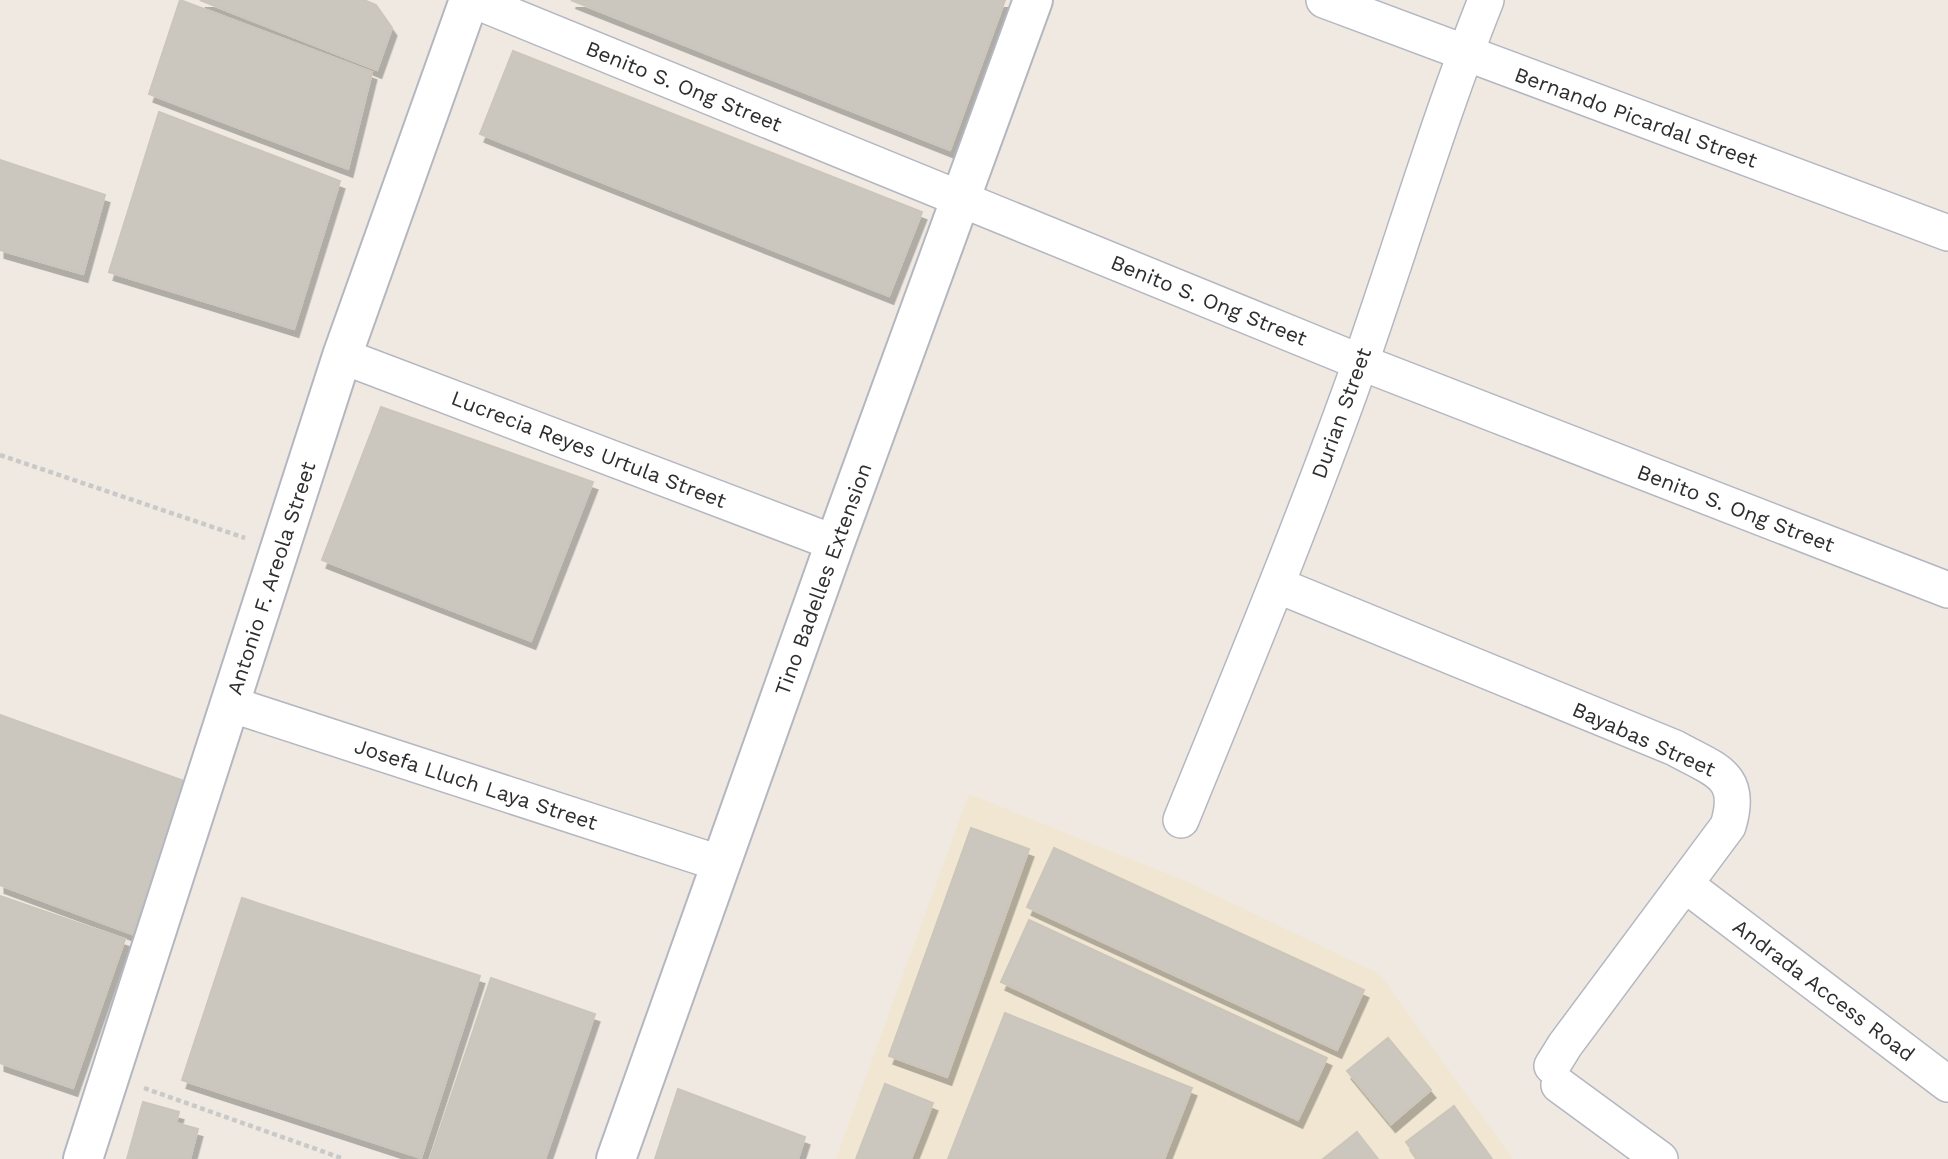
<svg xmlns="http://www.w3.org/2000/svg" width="1948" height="1159" font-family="'Work Sans',sans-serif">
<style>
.education{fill:#f0e6d1}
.building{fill:#cbc7bf;stroke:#cbc5ba;stroke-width:2;filter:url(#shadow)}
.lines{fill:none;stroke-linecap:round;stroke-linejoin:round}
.street-casing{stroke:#b4b7c1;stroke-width:38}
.secondary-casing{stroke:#b4b7c1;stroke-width:42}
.path{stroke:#c9c9c9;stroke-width:4.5;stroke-dasharray:5 3.5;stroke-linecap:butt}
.street{stroke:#fff;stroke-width:35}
.secondary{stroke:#fff;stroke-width:38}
.labels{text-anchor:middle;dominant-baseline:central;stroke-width:6;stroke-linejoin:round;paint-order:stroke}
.street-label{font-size:21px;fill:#2e2e2e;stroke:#fff}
</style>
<defs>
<filter id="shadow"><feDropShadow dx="4.5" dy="8" stdDeviation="0" flood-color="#0004"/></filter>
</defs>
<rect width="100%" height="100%" fill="#efe9e1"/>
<polygon class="education" points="969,794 1188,882 1379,974 1513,1159 836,1159"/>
<g class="building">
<polygon points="180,0 372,72 348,169 149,94"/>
<polygon points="200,0 364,0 376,5 392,28 377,70"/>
<polygon points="571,0 1005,0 950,150"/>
<polygon points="513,51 922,212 889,296 480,134"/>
<polygon points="159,112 340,181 294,329 109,272"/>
<polygon points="0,160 105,195 83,274 0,250"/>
<polygon points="381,407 593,482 531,641 322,560"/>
<polygon points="0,715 187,782 132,934 0,885"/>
<polygon points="971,828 1029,849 947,1077 889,1056"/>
<polygon points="1054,848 1364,990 1337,1050 1027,907"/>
<polygon points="0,896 125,939 73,1088 0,1063"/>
<polygon points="242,898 480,976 421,1158 182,1080"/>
<polygon points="1029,920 1327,1058 1298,1120 1001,982"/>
<polygon points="491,978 595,1014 545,1159 430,1159"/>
<polygon points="1005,1013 1192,1088 1164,1159 948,1159"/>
<polygon points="1388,1038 1431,1090 1391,1124 1347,1071"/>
<polygon points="885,1084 933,1103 911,1159 856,1159"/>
<polygon points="678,1089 805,1137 798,1159 655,1159"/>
<polygon points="143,1102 179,1112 176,1123 198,1129 190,1159 127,1159"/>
<polygon points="1454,1106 1492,1159 1418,1159 1406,1142"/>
<polygon points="1357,1132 1378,1159 1323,1159"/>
</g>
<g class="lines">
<g class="street-casing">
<g id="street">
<polyline points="473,0 1360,362 1948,590"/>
<polyline points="1324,0 1948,233"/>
<polyline points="342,356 835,543"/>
<path d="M1277 585 1675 748C1714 770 1744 774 1728 826L1565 1045 1552 1066"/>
<polyline points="230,704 722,864"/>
<path d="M1181 820C1243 668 1306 516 1361 361 1403 241 1439 118 1486 0"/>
<polyline points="1699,895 1948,1084"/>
<polyline points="1559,1085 1660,1159"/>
</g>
</g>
<g class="secondary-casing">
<g id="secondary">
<polyline points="83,1159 342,356 469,0"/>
<polyline points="616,1159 835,543 1033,0"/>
</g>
</g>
<g class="path">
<polyline points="0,455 245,538"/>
<polyline points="144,1088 344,1159"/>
</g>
<use href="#street" class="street"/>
<use href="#secondary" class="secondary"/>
</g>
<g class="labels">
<g class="street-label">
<text transform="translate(684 86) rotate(22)">Benito S. Ong Street</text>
<text transform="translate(1636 117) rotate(20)">Bernando Picardal Street</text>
<text transform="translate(1209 300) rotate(22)">Benito S. Ong Street</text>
<text transform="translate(1341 413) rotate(-70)">Durian Street</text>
<text transform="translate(589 449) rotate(21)">Lucrecia Reyes Urtula Street</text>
<text transform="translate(1736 508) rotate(21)">Benito S. Ong Street</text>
<text transform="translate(271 578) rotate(-72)">Antonio F. Areola Street</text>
<text transform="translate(823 579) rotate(-70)">Tino Badelles Extension</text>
<text transform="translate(1644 739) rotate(24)">Bayabas Street</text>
<text transform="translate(476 784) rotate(18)">Josefa Lluch Laya Street</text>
<text transform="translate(1824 990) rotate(37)">Andrada Access Road</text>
</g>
</g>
</svg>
